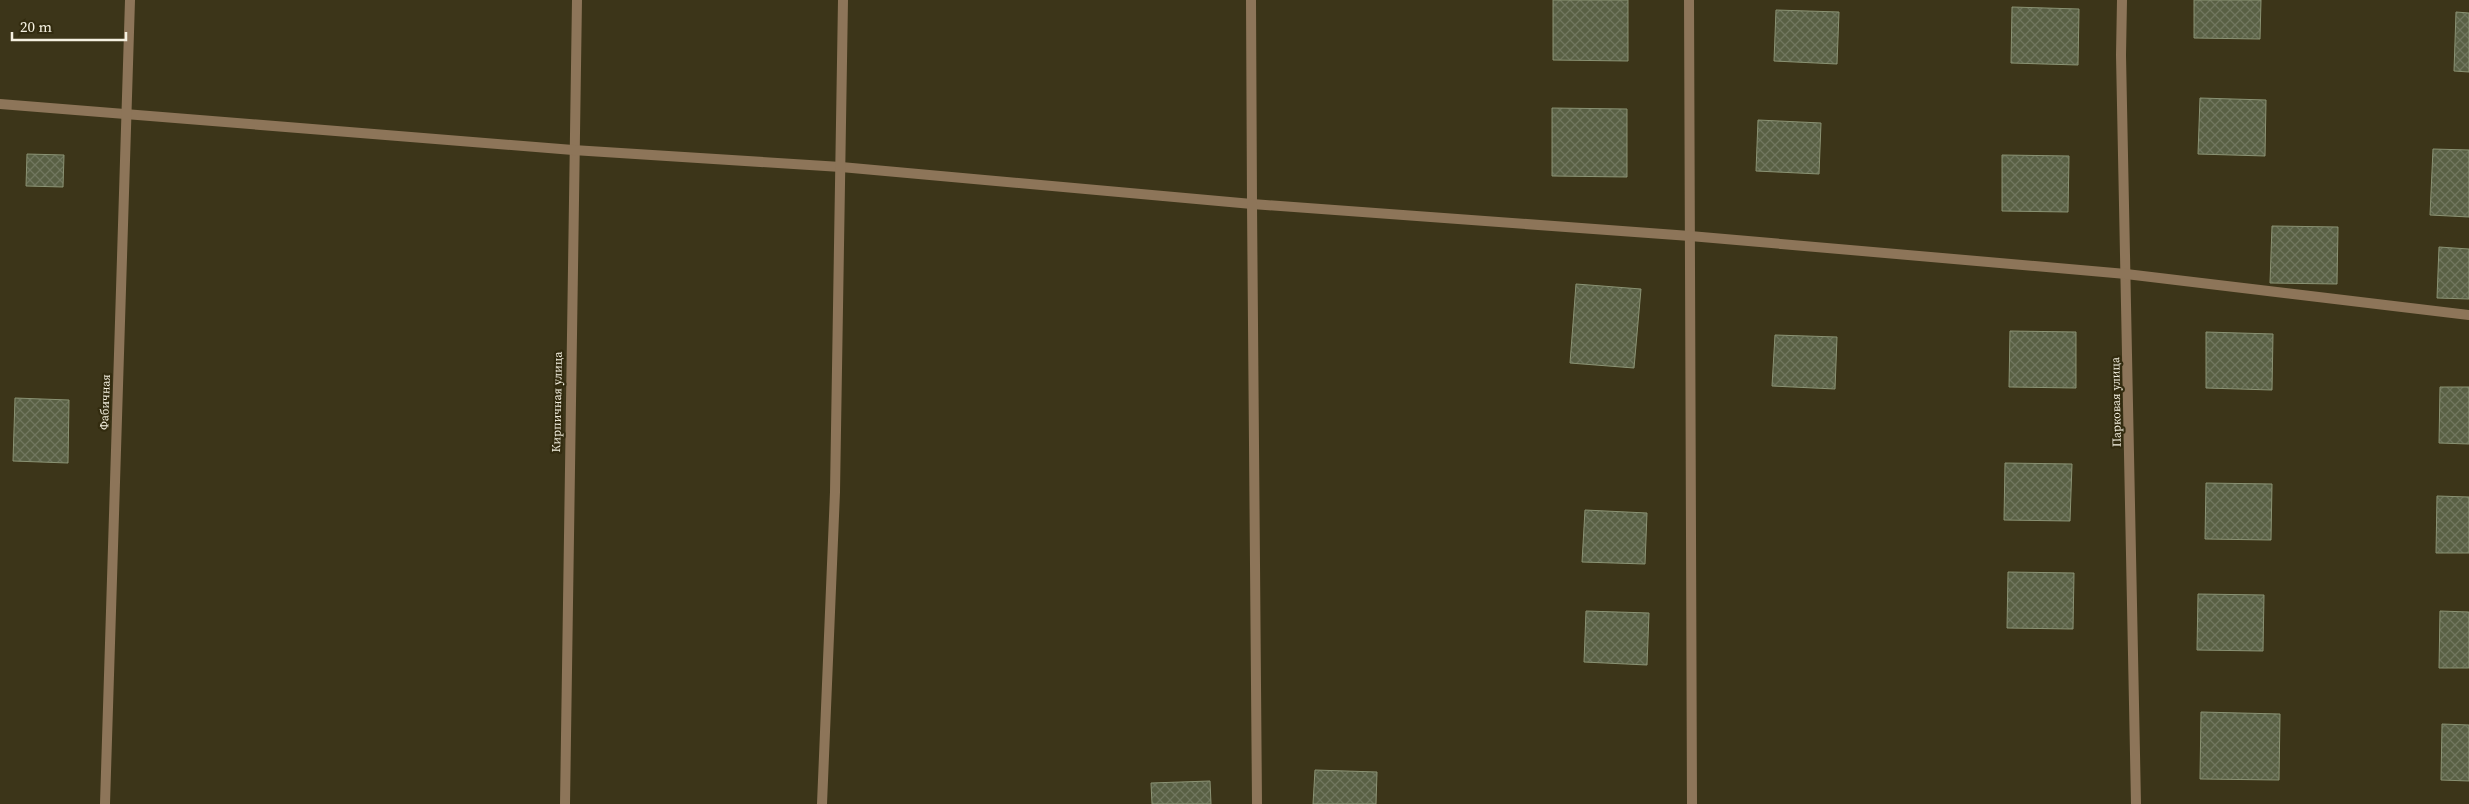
<svg xmlns="http://www.w3.org/2000/svg" width="2469" height="804" font-family="'Source Serif 4',serif">
<style>
.building{fill:url(#building-cross-hatch);stroke:#8a9273}
.lines{fill:none;stroke-linecap:round;stroke-linejoin:round}
.service{stroke:#8d7559;stroke-width:10}
.minor{stroke:#8d7559;stroke-width:10}
.labels{text-anchor:middle;dominant-baseline:central;stroke-width:4.5;stroke-linejoin:round;paint-order:stroke}
.street-label{font-size:12px;fill:#f5f1e1;stroke:#322b0f}
</style>
<defs>
<pattern id="building-cross-hatch" width="8" height="8" patternUnits="userSpaceOnUse" patternTransform="scale(1.25)"><rect width="8" height="8" fill="#596044"/><path d="M0 0l8 8M0 8l8-8" fill="none" stroke="#71775f"/></pattern>
</defs>
<rect width="100%" height="100%" fill="#3c3519"/>
<g class="building">
<polygon points="1553,0 1628,0 1628,61 1553,60"/>
<polygon points="2194,0 2261,0 2260,39 2194,38"/>
<polygon points="2012,7 2079,9 2078,65 2011,63"/>
<polygon points="1776,10 1839,12 1837,64 1774,61"/>
<polygon points="2456,12 2469,13 2469,72 2454,71"/>
<polygon points="2200,98 2266,100 2265,156 2198,154"/>
<polygon points="1552,108 1627,109 1627,177 1552,176"/>
<polygon points="1758,120 1821,123 1819,174 1756,171"/>
<polygon points="2433,149 2469,150 2469,217 2430,215"/>
<polygon points="27,154 64,155 63,187 26,186"/>
<polygon points="2002,155 2069,156 2068,212 2002,211"/>
<polygon points="2272,226 2338,227 2337,284 2270,283"/>
<polygon points="2439,247 2469,249 2469,299 2437,298"/>
<polygon points="1576,284 1641,289 1634,368 1570,363"/>
<polygon points="2010,331 2076,332 2076,388 2009,387"/>
<polygon points="2206,332 2273,334 2272,390 2206,388"/>
<polygon points="1775,335 1837,337 1835,389 1772,386"/>
<polygon points="2440,387 2469,387 2469,444 2439,443"/>
<polygon points="15,398 69,400 68,463 13,461"/>
<polygon points="2005,463 2072,464 2070,521 2004,520"/>
<polygon points="2206,483 2272,484 2271,540 2205,539"/>
<polygon points="2437,496 2469,497 2469,553 2436,553"/>
<polygon points="1585,510 1647,513 1645,564 1582,562"/>
<polygon points="2008,572 2074,573 2073,629 2007,628"/>
<polygon points="2198,594 2264,595 2263,651 2197,650"/>
<polygon points="1586,611 1649,613 1647,665 1584,662"/>
<polygon points="2440,611 2469,612 2469,668 2439,668"/>
<polygon points="2201,712 2280,714 2279,780 2200,779"/>
<polygon points="2442,724 2469,725 2469,781 2441,780"/>
<polygon points="1315,770 1377,772 1376,804 1313,804"/>
<polygon points="1210,781 1211,804 1152,804 1151,783"/>
</g>
<g class="lines">
<g class="service">
<polyline points="1251,0 1252,204"/>
<polyline points="565,804 577,0"/>
</g>
<g class="minor">
<polyline points="1689,0 1692,804"/>
<polyline points="2122,0 2121,55 2136,804"/>
<polyline points="0,104 573,150 841,167 1252,204 1690,236 2126,274 2469,315"/>
<polyline points="1252,204 1257,804"/>
<polyline points="105,804 130,0"/>
<polyline points="822,804 835,492 843,0"/>
</g>
</g>
<g class="labels">
<g class="street-label">
<text transform="translate(105 402) rotate(-88)">Фабичная</text>
<text transform="translate(557 402) rotate(-89)">Кирпичная улица</text>
<text transform="translate(2116 402) rotate(-91)">Парковая улица</text>
</g>
</g>
<path d="M12 32v8h114v-8" fill="none" stroke="#f5f1e1" stroke-width="2.5"/>
<text x="20" y="32" font-size="15" fill="#f5f1e1" stroke="#322b0f" stroke-width="4" paint-order="stroke">20 m</text>
</svg>
